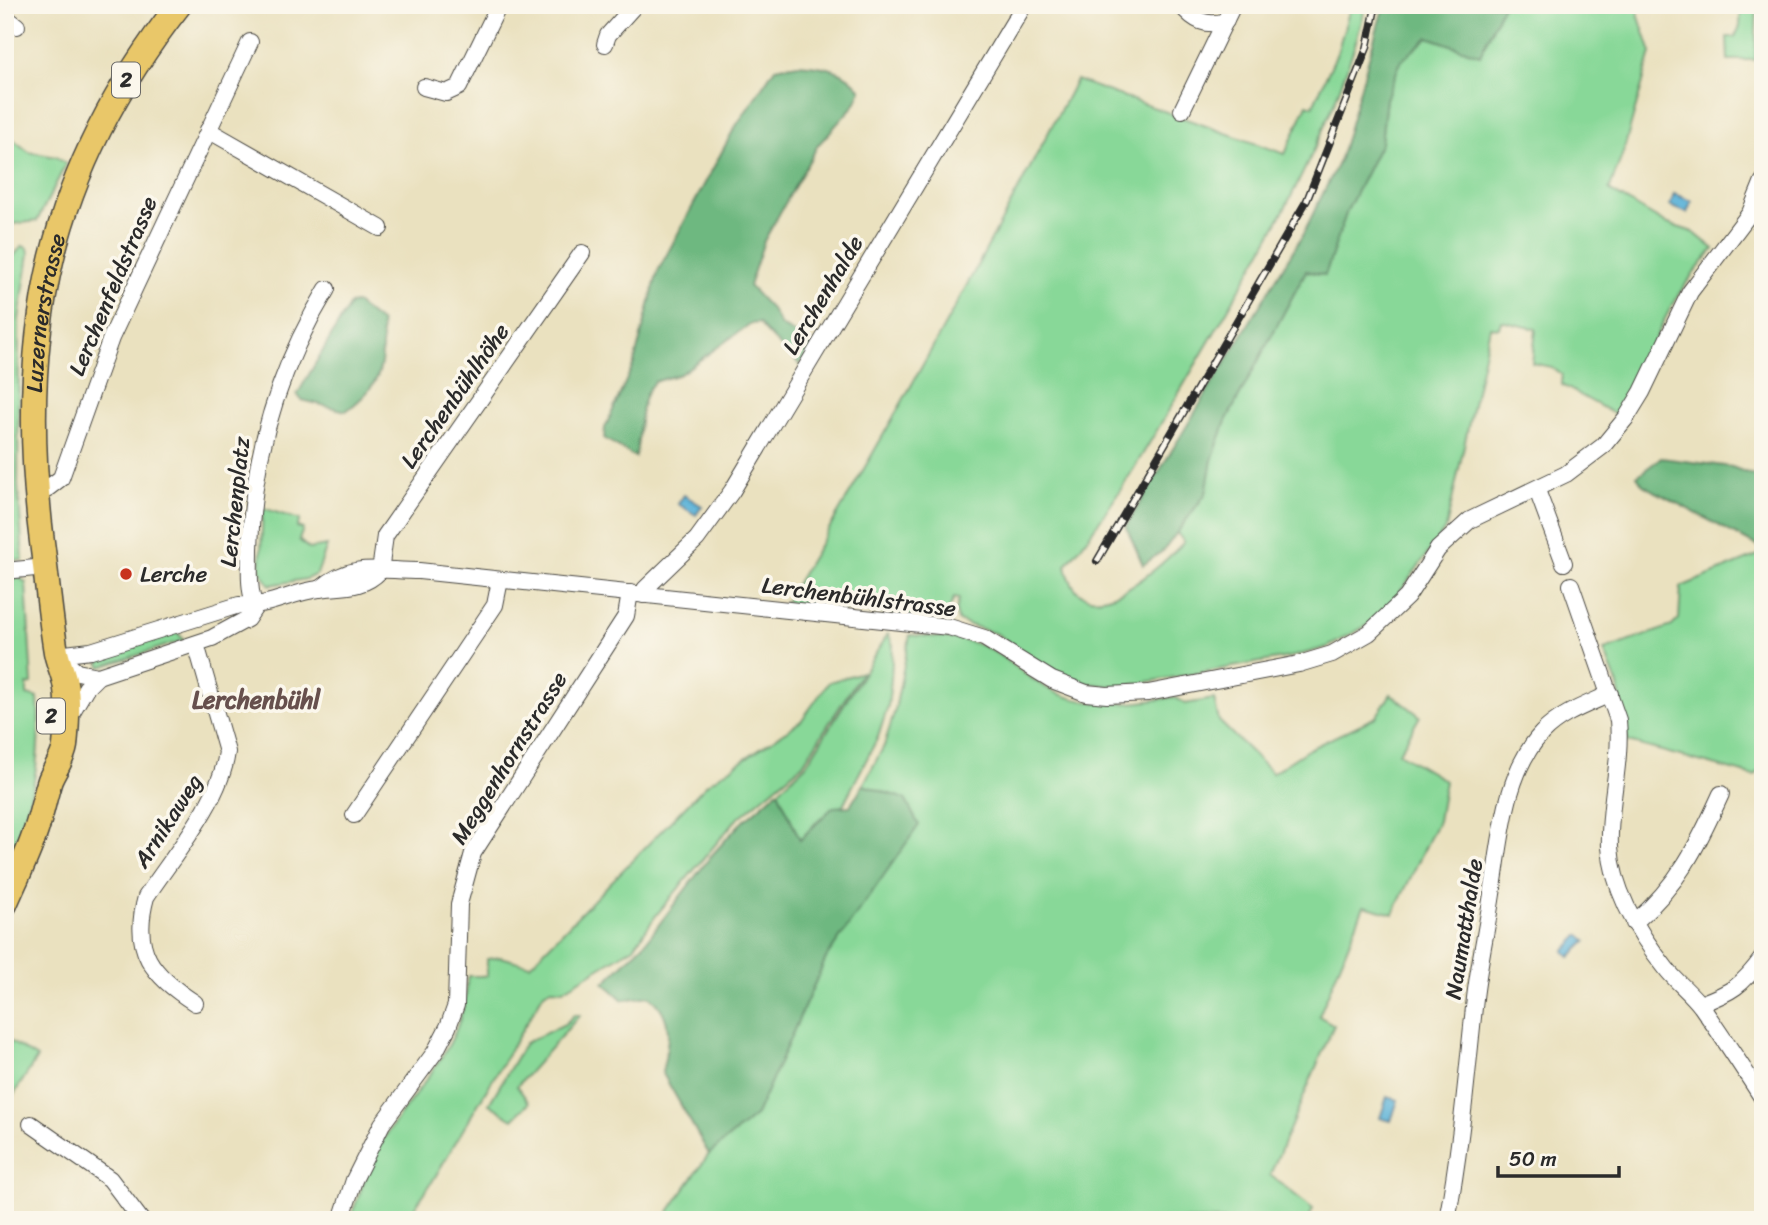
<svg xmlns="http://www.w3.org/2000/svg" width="1768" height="1225" font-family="Sriracha,sans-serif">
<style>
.green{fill:#88d898;stroke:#5a8262;stroke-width:2}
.forest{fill:#6eb880;stroke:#4c7256;stroke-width:2}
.water{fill:#5cb2d8;stroke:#446e82;stroke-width:2}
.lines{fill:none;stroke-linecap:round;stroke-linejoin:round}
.minor-casing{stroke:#484641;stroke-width:18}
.primary-casing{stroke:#484641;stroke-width:27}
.minor{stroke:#fff;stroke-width:16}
.primary{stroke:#e9c769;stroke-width:24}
.rail-casing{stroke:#2b2b2b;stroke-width:8}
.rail{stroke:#fbf7ec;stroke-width:5;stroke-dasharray:16;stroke-linecap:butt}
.poi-dot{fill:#c8321e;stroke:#fbf7ec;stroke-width:2.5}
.labels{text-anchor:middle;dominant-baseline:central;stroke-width:7;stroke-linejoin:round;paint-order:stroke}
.shield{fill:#fbf7ec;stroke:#696865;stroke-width:2}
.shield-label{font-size:21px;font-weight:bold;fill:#2b2b2b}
.street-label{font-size:23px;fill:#2b2b2b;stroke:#fbf7ec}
.poi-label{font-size:23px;fill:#2b2b2b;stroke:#fbf7ec;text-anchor:start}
.neighbourhood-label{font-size:24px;font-weight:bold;fill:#67504d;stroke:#fbf7ec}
</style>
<rect width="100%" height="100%" fill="#fbf7ec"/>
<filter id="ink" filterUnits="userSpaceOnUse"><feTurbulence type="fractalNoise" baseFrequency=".0143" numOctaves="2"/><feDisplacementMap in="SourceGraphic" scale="14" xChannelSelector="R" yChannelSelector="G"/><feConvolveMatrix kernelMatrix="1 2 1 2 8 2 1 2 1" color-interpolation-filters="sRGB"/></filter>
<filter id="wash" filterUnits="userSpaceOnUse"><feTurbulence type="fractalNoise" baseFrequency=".00686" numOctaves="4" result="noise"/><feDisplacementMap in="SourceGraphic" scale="28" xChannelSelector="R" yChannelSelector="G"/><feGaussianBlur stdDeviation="1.57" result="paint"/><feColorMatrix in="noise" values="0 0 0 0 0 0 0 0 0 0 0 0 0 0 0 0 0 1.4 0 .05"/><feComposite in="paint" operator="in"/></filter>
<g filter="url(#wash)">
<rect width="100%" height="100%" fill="#eae1bf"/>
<g class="green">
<path d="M1351 5H1366C1334 136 1261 253 1193 369 1154 435 1115 506 1066 565 1080 641 1159 568 1184 542L1177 533 1206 493 1212 460 1226 421 1306 271 1324 275 1326 272 1347 210 1381 143 1386 99 1401 61 1428 37 1480 55 1503 5H1639L1638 14 1651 53 1623 153 1609 190 1665 223 1693 232 1714 249C1700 266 1685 282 1674 302 1653 338 1640 379 1616 415L1562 385V375L1551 367 1532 363 1536 329 1501 321 1499 328 1490 327 1446 528 1389 607 1368 625 1328 647 1295 656 1118 687 1086 683 1067 677 1049 669 997 634 958 621 956 611 959 599 954 598 947 615 938 619 785 603C888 432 984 257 1076 80L1285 154 1307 104 1313 106 1337 53Z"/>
<polygon points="1741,5 1757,5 1755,60 1728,60 1727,37 1735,37 1740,26"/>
<polygon points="5,133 29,152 56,157 66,164 37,221 5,225"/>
<polygon points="22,246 28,248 29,254 19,319 18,485 23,560 5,561 5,266"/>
<polygon points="263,508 300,520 297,527 303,529 299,540 309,549 327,546 317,574 306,579 270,585 260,571"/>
<polygon points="1763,553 1763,769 1754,776 1628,742 1618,686 1604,650 1672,626 1679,619 1681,587"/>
<path d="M5 576H12L13 580 19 577 26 583 32 684 27 685V695L38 698C42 768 31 807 5 871Z"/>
<path d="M177 632 184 640 101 667 99 658C125 649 151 637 177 632Z"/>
<polygon points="888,634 893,645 891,679 888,706 878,737 843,805 820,818 800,840 778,791 806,765"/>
<path d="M910 635C935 637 962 637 985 647 1006 657 1023 674 1043 686 1084 710 1130 705 1174 697L1185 704 1214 699 1219 721 1272 773 1309 749 1376 717 1391 694 1420 716 1399 753 1445 781 1438 821 1393 914 1364 906 1319 1016 1334 1025 1270 1175 1313 1209 1308 1220H663L709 1154 756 1115 826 958 918 825 905 799 863 785 884 746 895 710Z"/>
<path d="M862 672 803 764 735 821 657 914 634 947 563 990 551 989 544 993 432 1182 406 1220H349C360 1196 367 1168 380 1145 416 1084 464 1052 468 976H487V959L500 957 530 965 707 784 801 721 829 682Z"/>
<polygon points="574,1015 580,1015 517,1086 529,1103 513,1119 489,1104 525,1043 565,1024"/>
<polygon points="5,1038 37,1058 5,1108"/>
</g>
<g class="forest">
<polygon points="1384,5 1503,5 1480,55 1428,37 1401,61 1386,99 1381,143 1347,211 1325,275 1306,271 1226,421 1212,460 1206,493 1164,550 1143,565 1126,526 1302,236 1340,159"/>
<path d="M798 64C824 66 845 68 861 90L855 104 818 145 764 241 749 286 772 310 781 326 814 344 800 365C785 349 771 340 759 323L750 324 680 374 654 382C636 401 642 433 635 457L604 438 605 428 634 363 658 271 734 129 775 68Z"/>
<path d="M356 303 381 323C384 367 383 384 346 411L302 400 297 395 350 304Z"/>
<polygon points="1661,458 1732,467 1763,479 1763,549 1643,485 1637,476"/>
<path d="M863 785 905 799 919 825 826 958 756 1115 709 1154 662 1072C669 1043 675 1016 649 996L623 1000 604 983 644 944 711 856 739 825 778 791 800 840 833 807 850 806Z"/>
</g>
<g class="water">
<polygon points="1674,194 1692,201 1687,213 1670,206"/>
<polygon points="684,495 702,506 696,515 678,504"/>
<polygon points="1580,935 1587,941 1570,957 1564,951"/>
<polygon points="1387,1097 1398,1100 1391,1121 1380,1118"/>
</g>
</g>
<g filter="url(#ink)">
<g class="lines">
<g class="minor-casing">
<g id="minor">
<path d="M1181 5C1194 21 1206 27 1226 21"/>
<polyline points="5,17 17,26"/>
<polyline points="605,44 608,35 635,5"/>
<polyline points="424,87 446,93 459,87 499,5"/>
<polyline points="1182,110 1233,5"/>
<polyline points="208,130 380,228"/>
<polyline points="1537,490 1564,563"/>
<polyline points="38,491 48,488 61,478 111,338 250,42"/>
<polyline points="5,571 45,567"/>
<polyline points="380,571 385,536 582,253"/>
<path d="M1571 585 1618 720C1622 763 1608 805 1610 847 1613 893 1640 936 1668 971 1678 983 1691 993 1701 1006 1722 1036 1743 1068 1763 1099"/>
<path d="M320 589C353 561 379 571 419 571L949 627 984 638 1052 680 1086 693 1107 695 1148 693 1299 664 1332 654 1369 633 1407 597 1438 549 1470 520 1566 474 1603 446 1626 418 1642 392 1690 292 1750 213 1763 181"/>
<polyline points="644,595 645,589 697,539 732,491 1024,5"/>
<path d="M255 607C248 588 250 569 250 549 252 456 279 368 327 289"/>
<path d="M56 655 91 651 239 605C269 608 291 592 319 589 342 586 363 589 380 571"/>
<polyline points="58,656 77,672 98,676 212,638 247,619 255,607"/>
<polyline points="69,717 86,688 98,676"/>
<polyline points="354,815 495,605 500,580"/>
<path d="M1634 923C1679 884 1697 847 1721 794"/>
<path d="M195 1003C152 975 131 951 146 897 173 856 221 800 227 752L196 644"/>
<path d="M1700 1004C1732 992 1742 986 1763 957"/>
<polyline points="31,1124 110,1179 141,1220"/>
<polyline points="341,1220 354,1180 382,1124 435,1052 448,1027 456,1005 459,904 473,853 626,616 630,593"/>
<path d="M1447 1220C1461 1147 1467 1072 1475 998 1479 963 1487 928 1492 894 1501 842 1504 773 1542 733 1560 714 1586 705 1610 694"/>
</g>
</g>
<g class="primary-casing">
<g id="primary">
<path id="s1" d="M5 904C15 881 26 859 34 836 41 818 44 798 50 780 55 768 63 759 65 746 67 726 69 702 65 683 63 672 58 663 56 652 50 616 47 579 42 542 16 334 48 172 179 5"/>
</g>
</g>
<use href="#minor" class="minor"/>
<use href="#primary" class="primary"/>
<g class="rail-casing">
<polyline id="rail" points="1097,561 1307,200 1367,48 1376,5"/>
</g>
<use href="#rail" class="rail"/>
</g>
</g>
<circle class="poi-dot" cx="126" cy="574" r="7"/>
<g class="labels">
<g class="shield">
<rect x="112" y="62.5" width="28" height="35" rx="5"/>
<rect x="37" y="698.5" width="28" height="35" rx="5"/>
</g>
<g class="shield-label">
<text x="126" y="80">2</text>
<text x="51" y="716">2</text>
</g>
<g class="street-label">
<text transform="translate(113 286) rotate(-67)">Lerchenfeldstrasse</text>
<text transform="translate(823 295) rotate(-59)">Lerchenhalde</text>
<text stroke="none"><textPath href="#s1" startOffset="606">Luzernerstrasse</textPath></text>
<text transform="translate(455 396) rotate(-55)">Lerchenbühlhöhe</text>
<text transform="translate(235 502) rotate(-84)">Lerchenplatz</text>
<text transform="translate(859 597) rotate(7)">Lerchenbühlstrasse</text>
<text transform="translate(509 758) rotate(-58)">Meggenhornstrasse</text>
<text transform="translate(168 821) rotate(-57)">Arnikaweg</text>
<text transform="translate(1464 929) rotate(-81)">Naumatthalde</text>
</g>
<g class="poi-label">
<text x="140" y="574">Lerche</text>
</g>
<g class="neighbourhood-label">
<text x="256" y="700">Lerchenbühl</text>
</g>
</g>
<rect width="1768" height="1225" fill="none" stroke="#fbf7ec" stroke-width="28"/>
<path d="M1498 1166v10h121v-10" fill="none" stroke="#2b2b2b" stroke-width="3.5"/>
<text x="1509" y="1166" font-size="21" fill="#2b2b2b" stroke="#fbf7ec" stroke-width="5" paint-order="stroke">50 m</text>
</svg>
